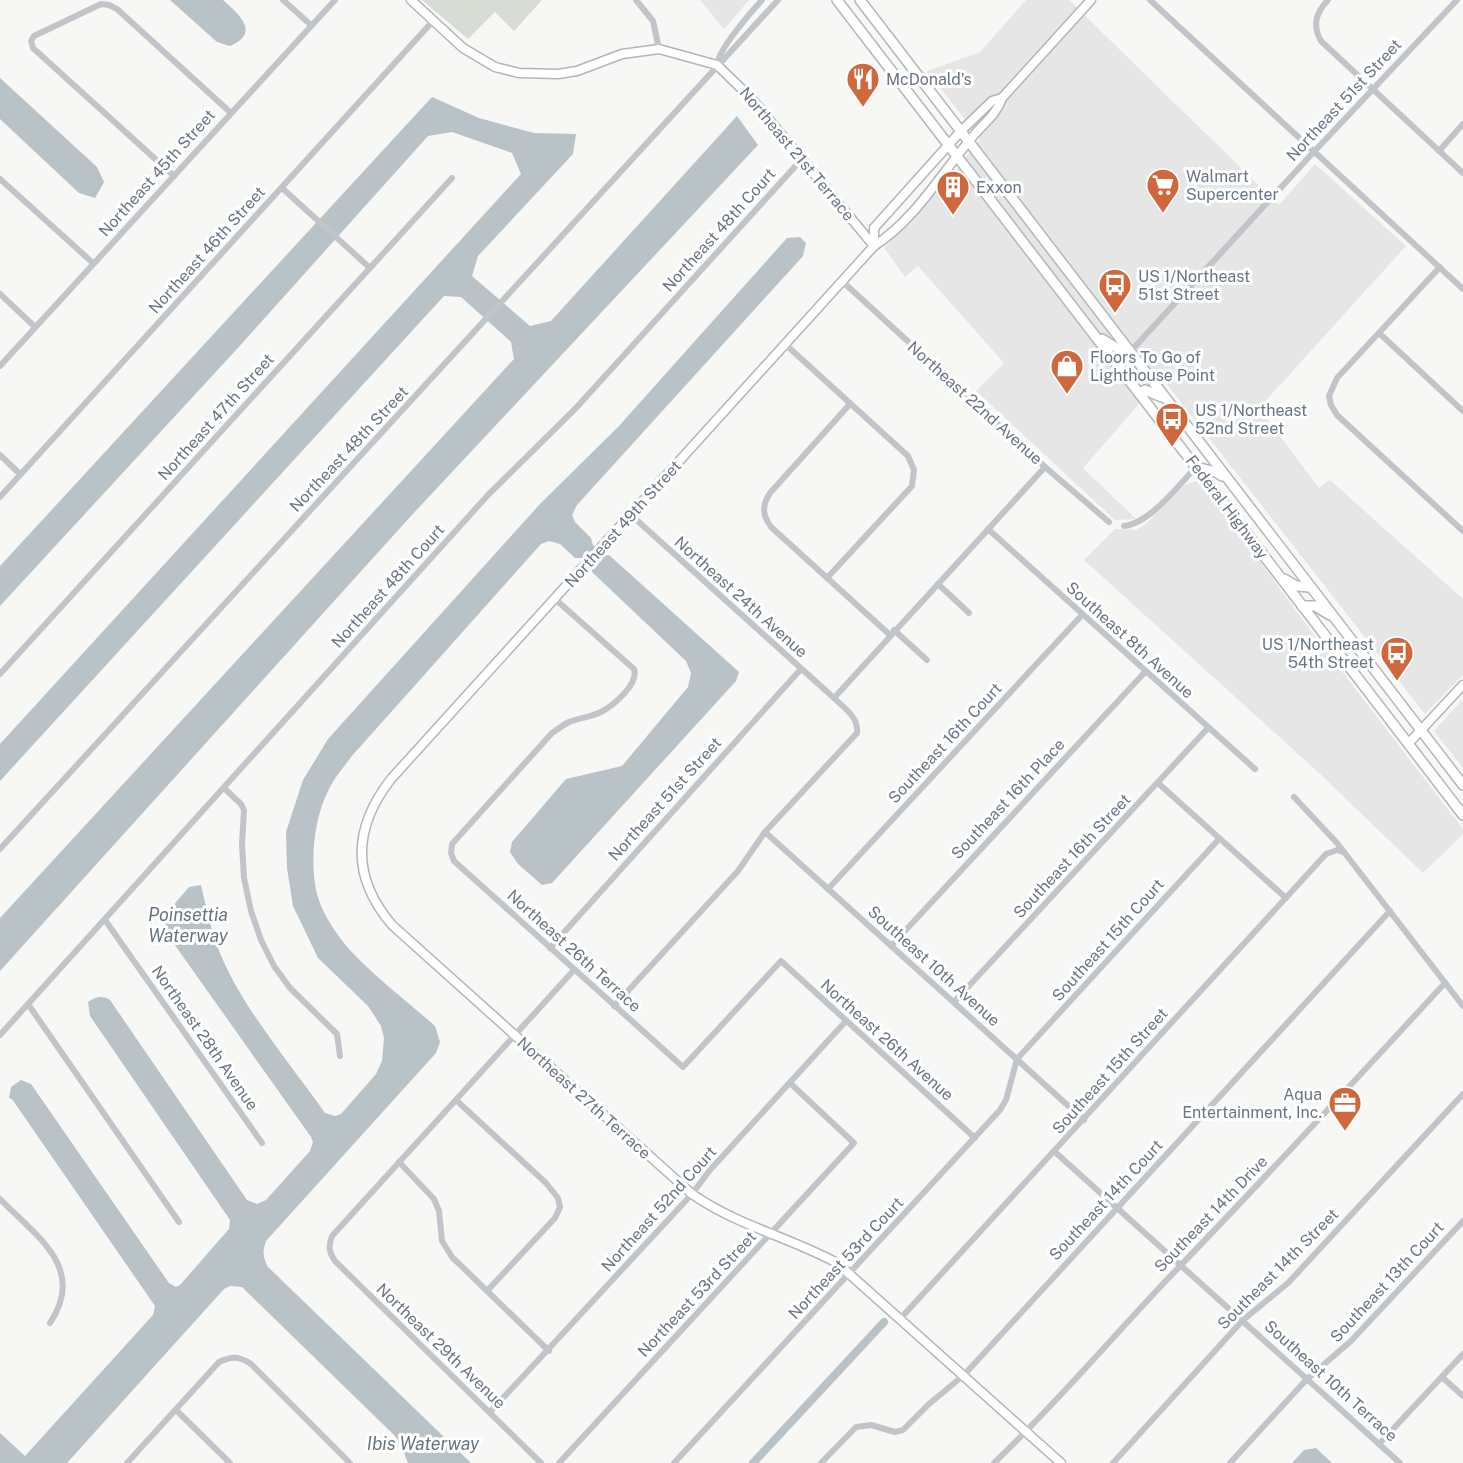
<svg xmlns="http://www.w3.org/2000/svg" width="1463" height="1463" font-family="'Public Sans',sans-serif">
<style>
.built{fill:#e5e6e5}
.green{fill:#d7dcd5}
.water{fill:#b9c2c7}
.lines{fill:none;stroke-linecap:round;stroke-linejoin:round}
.canal{stroke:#b9c2c7;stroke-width:8}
.secondary-casing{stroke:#b2b6bb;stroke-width:11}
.primary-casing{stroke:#b3b6ba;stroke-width:12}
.street{stroke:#c1c4c8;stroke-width:6}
.secondary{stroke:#fff;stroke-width:8}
.primary{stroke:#fff;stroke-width:9}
.labels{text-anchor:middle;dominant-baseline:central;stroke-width:6;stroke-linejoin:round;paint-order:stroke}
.poi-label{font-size:16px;fill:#6a7683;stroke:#fff;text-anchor:start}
.street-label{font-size:16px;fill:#6a7683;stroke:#fff}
.water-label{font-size:18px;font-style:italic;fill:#66767f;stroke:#fff}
</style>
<rect width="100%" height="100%" fill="#f7f7f5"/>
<g class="built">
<polygon points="700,0 749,0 724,29"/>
<polygon points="1026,0 1069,0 1279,205 1315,164 1406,246 1259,408 1319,488 1330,480 1463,599 1463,675 1425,714 1162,378 1083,468 1136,519 1115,520 976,391 1004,363 918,266 905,277 884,248 953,174 980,139 927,71 980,52"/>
<polygon points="1196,481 1204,486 1317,639 1463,829 1463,834 1423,873 1317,771 1084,560 1115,529 1136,530 1145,525 1185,485"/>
<polygon points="1463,699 1463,768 1434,731"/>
</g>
<polygon class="green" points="422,0 542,0 514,31 495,12 468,39"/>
<g class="water">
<path d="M170 0H223C239 14 261 33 230 46L217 42Z"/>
<polygon points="0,78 97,167 104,182 95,198 79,193 0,119"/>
<polygon points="432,97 479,118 534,133 576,134 573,154 478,256 472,276 530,326 551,321 737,116 758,145 410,517 0,971 0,918 514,359 511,342 461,297 444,296 0,781 0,744 521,174 512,153 452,132 428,136 236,350 0,606 0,566"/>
<path d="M800 237 806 243 803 256 577 505 572 515 575 522 591 538 593 545 604 556 609 555 739 672 736 681 552 883 542 885 518 864 510 852 512 842 566 779 622 766 688 687 691 673 686 661 592 572V568L581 558H575L560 544 549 541 541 544 351 757C344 767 335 777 330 787 314 817 310 858 316 890 320 909 332 928 344 943 367 971 407 1001 435 1026L440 1042 436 1053 266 1241C262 1252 263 1257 268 1267L471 1463H408L400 1443 394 1435 242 1287 230 1286 224 1289 67 1463H0V1433L25 1456 153 1315 155 1306 12 1099 9 1098 11 1087 21 1080 31 1084 169 1283 176 1287 180 1285 229 1229 230 1220 90 1016 88 1002C96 997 102 995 110 1000L247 1200 257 1204 266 1200 310 1151 313 1142 311 1137 167 934C160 915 179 900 189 887L201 885C207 910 212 936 223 960 246 1012 292 1066 325 1113L335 1116 341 1114 376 1074 382 1061 384 1038 381 1026 368 1006 318 958 293 906 287 868 286 832 303 780 328 739 540 504 619 426 787 238Z"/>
<polygon points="1316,1448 1332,1463 1292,1463 1304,1450"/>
</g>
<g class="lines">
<polyline class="canal" points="753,1463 884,1322"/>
<g class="secondary-casing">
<g id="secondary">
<polyline points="411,0 463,48 495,67 519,73 558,74 577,71 622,54 659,49 717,65 752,99 874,246"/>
<polyline points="874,246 874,228 961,131 992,101 1002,98"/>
<polyline points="1408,744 1463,685"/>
<path d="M1061 1463 837 1263C789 1237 738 1226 692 1194L392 925C351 877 353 828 391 779L874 246C916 219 942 172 974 135 984 123 997 114 1002 98L1091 0"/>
</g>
</g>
<g class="primary-casing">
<g id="primary">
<polyline points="837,0 1463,815"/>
<polyline points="860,0 1463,785"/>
<polyline points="1102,339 1120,350 1130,352"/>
<polyline points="1139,393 1145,390 1162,397"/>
<polyline points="1196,467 1216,472 1222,476"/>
<polyline points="1284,579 1296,586 1310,587"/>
<polyline points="1302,606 1315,606 1330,615"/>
</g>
</g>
<g class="street">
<polyline points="283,0 311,25"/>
<polyline points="636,0 653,21 659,49"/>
<polyline points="1150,0 1463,289"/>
<path d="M1328 0C1316 13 1312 25 1321 41L1463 173"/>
<path d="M717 65C718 50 750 13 762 0"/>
<polyline points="1439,151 1463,124"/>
<polyline points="174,176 33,48 31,41 34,36 101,4 109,5 117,9 231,113"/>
<polyline points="0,179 93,263"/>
<polyline points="282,188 370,268"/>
<polyline points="1440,267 1337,378 1329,396 1331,405 1337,415 1463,531"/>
<polyline points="842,281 1045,467 1109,522"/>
<polyline points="0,294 35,327"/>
<polyline points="1379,333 1463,411"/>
<polyline points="785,344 908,456 914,470 912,486 827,578"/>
<polyline points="1130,352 1309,157 1457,0"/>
<polyline points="0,366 335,0"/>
<path d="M850 404 770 493C762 505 762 515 771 527L890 635"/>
<polyline points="0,455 20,474"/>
<polyline points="0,497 433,21"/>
<path d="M1124 526C1150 523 1178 486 1196 467"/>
<polyline points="988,529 1255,769"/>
<polyline points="938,584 969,613"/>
<path d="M555 599 634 669C639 684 614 705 601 712 591 717 579 718 569 722 563 725 558 729 552 733L452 844 451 853 454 861 683 1067 781 961 975 1138"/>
<polyline points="894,630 927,660"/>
<polyline points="0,674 452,178"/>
<polyline points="834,698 1045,467"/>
<polyline points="1158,783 1286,898"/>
<polyline points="224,788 241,804 244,810 242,844 244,878 251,911 261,940 274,966 290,988 337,1034 340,1056"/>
<polyline points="1294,797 1337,843 1463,1006"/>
<polyline points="765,832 1084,1120"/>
<polyline points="0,849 778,0"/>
<polyline points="828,889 1082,615"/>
<polyline points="105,920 262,1143"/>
<polyline points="891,946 1145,672"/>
<polyline points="550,948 801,669"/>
<polyline points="954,1002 1208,728"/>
<polyline points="28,1004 179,1222"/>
<path d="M614 1006 738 871 765 832 857 733C859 717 844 708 834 698L631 515"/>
<polyline points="0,1035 488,495 576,408 801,160"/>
<polyline points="456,1100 546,1183 558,1198 560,1207 555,1218 487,1291"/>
<polyline points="1055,1152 1400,1463"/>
<polyline points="399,1162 434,1199 439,1211 442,1241 452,1257 549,1351"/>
<path d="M0 1199C36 1236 87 1268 50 1323"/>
<polyline points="900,1319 1326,854 1337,850 1344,852"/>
<polyline points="1442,1377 1463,1396"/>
<polyline points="176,1410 230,1463"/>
<polyline points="490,1412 692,1194 710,1170 846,1021"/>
<polyline points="1379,1444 1463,1354"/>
<path d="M127 1463 219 1362C232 1356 239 1356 251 1364L350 1463"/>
<path d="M541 1463 335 1261C329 1252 328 1247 332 1236L574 970"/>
<polyline points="559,1463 854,1143 790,1083"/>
<polyline points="674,1463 1000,1110 1006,1100 1017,1059 1219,839"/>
<polyline points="821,1463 856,1427 871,1425 895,1432 903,1430 929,1404 964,1375 1390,911"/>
<path d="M994 1463C1060 1400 1118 1330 1181 1265 1271 1172 1358 1077 1445 983"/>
<polyline points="1113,1463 1243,1320 1288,1283 1463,1094"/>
<polyline points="1230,1463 1307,1379 1351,1341 1463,1221"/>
</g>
<use href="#secondary" class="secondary"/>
<use href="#primary" class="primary"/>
</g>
<defs>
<g id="restaurant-pin" transform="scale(1.725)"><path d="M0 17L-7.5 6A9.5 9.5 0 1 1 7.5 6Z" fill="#cf683d" stroke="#fff"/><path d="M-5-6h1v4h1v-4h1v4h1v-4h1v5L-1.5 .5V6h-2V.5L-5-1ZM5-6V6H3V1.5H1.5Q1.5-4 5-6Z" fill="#fff"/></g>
<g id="supermarket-pin" transform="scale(1.725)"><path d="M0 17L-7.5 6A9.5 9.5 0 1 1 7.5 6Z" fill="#cf683d" stroke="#fff"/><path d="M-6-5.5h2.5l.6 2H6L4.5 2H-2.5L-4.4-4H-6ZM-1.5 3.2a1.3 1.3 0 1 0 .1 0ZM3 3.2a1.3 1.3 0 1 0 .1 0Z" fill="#fff"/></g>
<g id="building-pin" transform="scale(1.725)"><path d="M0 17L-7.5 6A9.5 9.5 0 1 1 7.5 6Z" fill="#cf683d" stroke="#fff"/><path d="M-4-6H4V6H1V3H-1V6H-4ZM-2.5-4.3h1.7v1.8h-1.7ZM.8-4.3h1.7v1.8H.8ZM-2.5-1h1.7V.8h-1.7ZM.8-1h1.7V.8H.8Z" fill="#fff"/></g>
<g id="bus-pin" transform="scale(1.725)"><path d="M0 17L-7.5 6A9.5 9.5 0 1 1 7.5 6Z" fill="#cf683d" stroke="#fff"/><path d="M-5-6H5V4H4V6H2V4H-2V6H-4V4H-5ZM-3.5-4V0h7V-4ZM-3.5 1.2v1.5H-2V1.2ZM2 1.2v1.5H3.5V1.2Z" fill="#fff"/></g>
<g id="shop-pin" transform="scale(1.725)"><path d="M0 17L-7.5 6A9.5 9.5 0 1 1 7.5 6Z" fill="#cf683d" stroke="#fff"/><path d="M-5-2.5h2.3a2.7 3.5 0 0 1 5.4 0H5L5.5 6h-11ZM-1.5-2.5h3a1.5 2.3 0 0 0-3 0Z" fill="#fff"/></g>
<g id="office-pin" transform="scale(1.725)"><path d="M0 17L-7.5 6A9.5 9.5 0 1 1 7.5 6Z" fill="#cf683d" stroke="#fff"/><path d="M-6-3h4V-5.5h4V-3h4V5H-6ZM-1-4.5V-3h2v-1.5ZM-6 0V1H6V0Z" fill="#fff"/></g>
</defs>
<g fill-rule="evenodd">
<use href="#restaurant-pin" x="863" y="79"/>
<use href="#supermarket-pin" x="1163" y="185"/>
<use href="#building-pin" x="953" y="187"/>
<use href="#bus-pin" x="1115" y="285"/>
<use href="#shop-pin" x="1067" y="366"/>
<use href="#bus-pin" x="1172" y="419"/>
<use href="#bus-pin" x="1397" y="653"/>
<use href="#office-pin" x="1345" y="1103"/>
</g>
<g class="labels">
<g class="poi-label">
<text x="886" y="79">McDonald's</text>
<text x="1186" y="176">Walmart<tspan x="1186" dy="18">Supercenter</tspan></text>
<text x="976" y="187">Exxon</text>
<text x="1138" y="276">US 1/Northeast<tspan x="1138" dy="18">51st Street</tspan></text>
<text x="1090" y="357">Floors To Go of<tspan x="1090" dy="18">Lighthouse Point</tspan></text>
<text x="1195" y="410">US 1/Northeast<tspan x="1195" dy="18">52nd Street</tspan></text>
<text x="1374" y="644" text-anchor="end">US 1/Northeast<tspan x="1374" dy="18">54th Street</tspan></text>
<text x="1322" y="1094" text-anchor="end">Aqua<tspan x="1322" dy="18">Entertainment, Inc.</tspan></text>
</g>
<g class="street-label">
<text transform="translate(1344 100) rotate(-47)">Northeast 51st Street</text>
<text transform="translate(797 154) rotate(50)">Northeast 21st Terrace</text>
<text transform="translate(157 173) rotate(-48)">Northeast 45th Street</text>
<text transform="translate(719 230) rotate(-48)">Northeast 48th Court</text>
<text transform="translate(207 250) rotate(-48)">Northeast 46th Street</text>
<text transform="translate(975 403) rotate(42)">Northeast 22nd Avenue</text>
<text transform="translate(216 417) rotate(-48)">Northeast 47th Street</text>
<text transform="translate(349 449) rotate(-47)">Northeast 48th Street</text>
<text transform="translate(1227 507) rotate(53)">Federal Highway</text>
<text transform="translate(623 524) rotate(-48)">Northeast 49th Street</text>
<text transform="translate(388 586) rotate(-48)">Northeast 48th Court</text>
<text transform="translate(741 597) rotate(42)">Northeast 24th Avenue</text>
<text transform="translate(1130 640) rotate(42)">Southeast 8th Avenue</text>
<text transform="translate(945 743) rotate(-47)">Southeast 16th Court</text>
<text transform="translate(665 799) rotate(-48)">Northeast 51st Street</text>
<text transform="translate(1008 799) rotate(-47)">Southeast 16th Place</text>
<text transform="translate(1072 856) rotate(-47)">Southeast 16th Street</text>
<text transform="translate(1108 940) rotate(-48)">Southeast 15th Court</text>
<text transform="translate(574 951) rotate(42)">Northeast 26th Terrace</text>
<text transform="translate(934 966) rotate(42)">Southeast 10th Avenue</text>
<text transform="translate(205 1038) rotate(55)">Northeast 28th Avenue</text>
<text transform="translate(887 1040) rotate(42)">Northeast 26th Avenue</text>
<text transform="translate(1110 1071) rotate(-48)">Southeast 15th Street</text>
<text transform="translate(584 1098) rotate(42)">Northeast 27th Terrace</text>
<text transform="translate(1106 1200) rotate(-47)">Southeast 14th Court</text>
<text transform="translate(659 1209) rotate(-48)">Northeast 52nd Court</text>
<text transform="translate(1211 1214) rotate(-46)">Southeast 14th Drive</text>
<text transform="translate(846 1258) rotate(-47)">Northeast 53rd Court</text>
<text transform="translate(1278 1269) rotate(-45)">Southeast 14th Street</text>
<text transform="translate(1387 1282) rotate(-47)">Southeast 13th Court</text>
<text transform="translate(697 1294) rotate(-47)">Northeast 53rd Street</text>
<text transform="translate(441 1346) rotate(44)">Northeast 29th Avenue</text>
<text transform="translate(1331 1381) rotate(42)">Southeast 10th Terrace</text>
</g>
<g class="water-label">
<text x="188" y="914">Poinsettia<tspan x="188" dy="21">Waterway</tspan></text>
<text x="423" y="1443">Ibis Waterway</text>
</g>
</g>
</svg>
